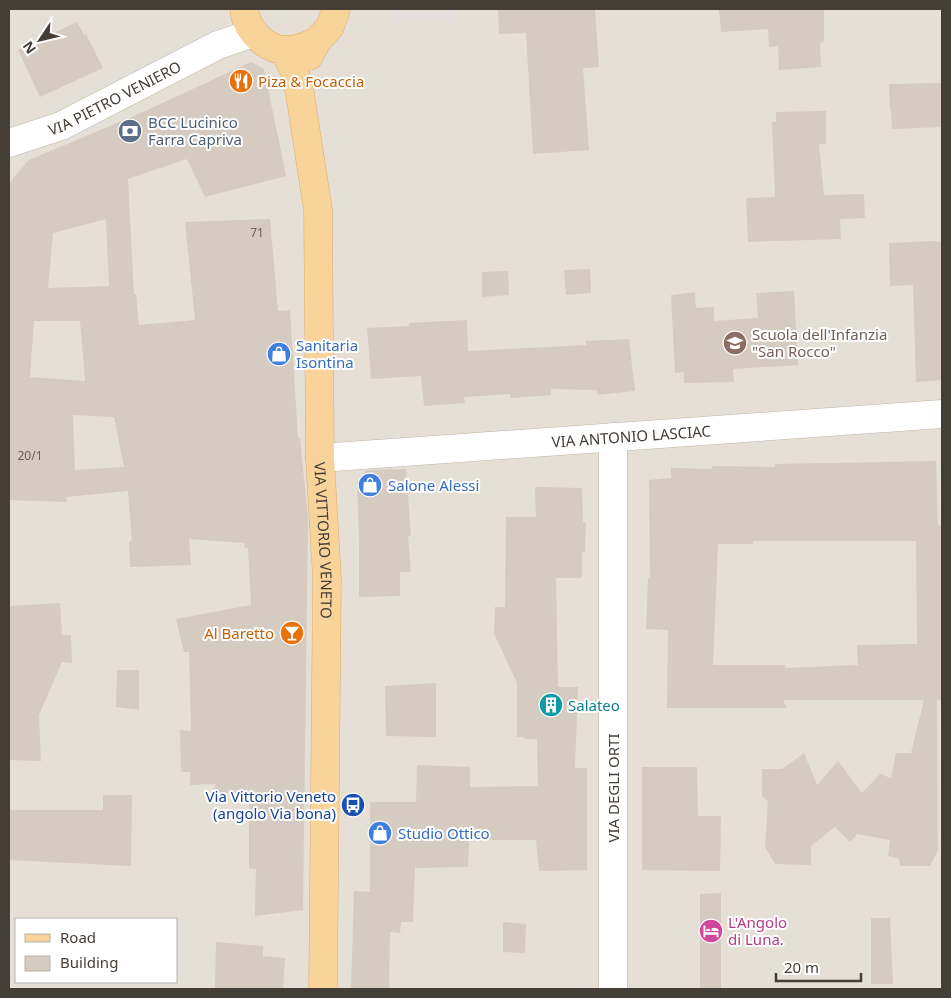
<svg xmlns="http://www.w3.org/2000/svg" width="951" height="998" font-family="'Noto Sans',sans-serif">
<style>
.residential{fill:#e6dfd5;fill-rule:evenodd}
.parking{fill:#e1dedb}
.building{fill:#d6cbc0;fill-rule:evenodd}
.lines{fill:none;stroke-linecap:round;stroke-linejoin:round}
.minor-casing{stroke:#bdb4aa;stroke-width:29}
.major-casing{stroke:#dcae6b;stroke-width:29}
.minor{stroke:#fff;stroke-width:28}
.major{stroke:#f8d39a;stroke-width:28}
.labels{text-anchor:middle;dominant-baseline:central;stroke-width:4;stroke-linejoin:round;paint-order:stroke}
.number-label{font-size:12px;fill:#696158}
.food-label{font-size:15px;fill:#c56008;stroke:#fff;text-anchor:start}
.street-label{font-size:15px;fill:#453e36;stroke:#fff}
.service-label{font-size:15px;fill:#4e5e75;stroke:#fff;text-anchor:start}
.education-label{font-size:15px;fill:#785e54;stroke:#fff;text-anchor:start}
.shop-label{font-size:15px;fill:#366cbe;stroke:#fff;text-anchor:start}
.culture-label{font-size:15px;fill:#0d838f;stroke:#fff;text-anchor:start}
.transit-label{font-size:15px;fill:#164399;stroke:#fff;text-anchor:end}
.hotel-label{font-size:15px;fill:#b23c85;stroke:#fff;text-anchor:start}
</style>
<rect width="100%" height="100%" fill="#f2eee7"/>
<path class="residential" d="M9 9H942V989H9ZM16 919H176V982H16Z"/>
<polygon class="parking" points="393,9 454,9 455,20 394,23"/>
<g class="building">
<polygon points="498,9 595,9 599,67 583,68 589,150 533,154 526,33 499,34"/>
<polygon points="719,9 824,9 824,42 820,43 821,67 779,70 778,46 769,47 768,29 721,32"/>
<polygon points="77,22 84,35 86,34 103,68 40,97 18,50"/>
<path d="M251 62 264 69 286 176 205 197 187 159 128 179 134 295 136 294 139 325 195 320 185 222 270 219 278 311 290 310 298 438H300L308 518 303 910 255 916 256 869 249 868V794L214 793 215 784 190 785V772H181L180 730 191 731 189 652H184L176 619 251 605 248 548H245L244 543 189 539 191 565 130 567 129 541H132L128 491 66 497 67 502 9 500V183L29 160 143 112ZM106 219 109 286 48 288 53 233ZM34 321H80L85 381 30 377ZM73 415 114 417 124 467 75 470Z"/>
<polygon points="942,83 942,127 892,129 891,110 890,109 889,84"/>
<polygon points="826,111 826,144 819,144 824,195 864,194 865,218 840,219 841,239 748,242 746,198 775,197 772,122 776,122 776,112"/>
<polygon points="936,241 936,242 942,242 942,380 916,382 913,285 890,286 889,243"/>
<polygon points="590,269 591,293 566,295 564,270"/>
<polygon points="508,271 509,295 482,297 482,272"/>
<polygon points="794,291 798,365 733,369 734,382 684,383 684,372 675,373 671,295 695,292 696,308 714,307 714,321 758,318 756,293"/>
<polygon points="467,320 468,351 586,345 586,341 629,339 635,391 597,395 597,390 551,389 551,395 511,398 510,394 464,397 465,403 424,406 421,376 371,379 367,328 409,326 409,323"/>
<path d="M936 461 938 526 942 525V700H937L938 850 930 866H900L899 859 888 856 890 840 857 834 850 842 835 827 811 846V865L775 864 765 847 768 801 762 796V769H782L804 753 817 785 838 761 862 793 880 774 891 778 896 753H911L924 700H783L787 708H667L668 630 646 629 648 578H650L649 480 671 478V468L712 469V466L775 467V464ZM753 541H916L917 644 857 645 858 665 785 668V665H713L718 544H753Z"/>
<polygon points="406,469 411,536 408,536 411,572 400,572 400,596 359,597 359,539 357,482 366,470"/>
<polygon points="535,487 582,488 583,522 586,522 585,552 582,552 582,578 556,578 558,687 578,687 575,768 587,768 587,870 539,871 536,840 469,840 468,867 415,868 413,922 401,922 400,933 390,932 389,989 351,989 354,891 370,892 370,802 416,802 417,765 470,767 470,787 538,786 537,739 525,739 524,737 517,737 517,683 494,634 495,607 505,607 506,517 536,517"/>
<polygon points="60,603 62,635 71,635 72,663 62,662 39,715 41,761 9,760 9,606"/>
<polygon points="117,670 139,670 139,710 116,707"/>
<polygon points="436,683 436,737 386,736 385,686"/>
<polygon points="642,767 697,767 698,816 721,816 720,871 642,870"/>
<polygon points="103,795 132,795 131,866 9,860 9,810 103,810"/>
<polygon points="721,893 721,989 700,989 700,894"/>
<polygon points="871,918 890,918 893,984 871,984"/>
<polygon points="503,922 526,924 525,953 503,952"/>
<polygon points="216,942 263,946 263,956 285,958 283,989 215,989"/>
</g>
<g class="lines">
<g class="minor-casing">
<g id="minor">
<path id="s1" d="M9 143 61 126 218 45 253 33"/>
<path id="s2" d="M320 458 942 414"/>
<polyline points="613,989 613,437"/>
</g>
</g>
<g class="major-casing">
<g id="major">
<path d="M244 9C246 29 265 50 286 50 298 50 306 46 317 41"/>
<path id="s3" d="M284 50 294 70 300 94 318 210 320 458 327 580 323 989"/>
<polyline points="309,56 317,41 330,27 336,9"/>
</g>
</g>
<use href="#minor" class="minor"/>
<use href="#major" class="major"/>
</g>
<defs>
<g id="restaurant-disc" transform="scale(1.25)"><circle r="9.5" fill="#e8710a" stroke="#fff"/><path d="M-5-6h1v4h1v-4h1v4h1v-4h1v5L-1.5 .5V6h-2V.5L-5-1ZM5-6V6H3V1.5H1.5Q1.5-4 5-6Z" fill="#fff"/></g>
<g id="bank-disc" transform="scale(1.25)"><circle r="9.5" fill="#5c6f8a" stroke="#fff"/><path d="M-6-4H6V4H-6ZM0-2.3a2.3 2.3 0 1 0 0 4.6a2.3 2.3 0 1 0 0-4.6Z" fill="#fff"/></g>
<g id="school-disc" transform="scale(1.25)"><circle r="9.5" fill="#8d6e63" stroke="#fff"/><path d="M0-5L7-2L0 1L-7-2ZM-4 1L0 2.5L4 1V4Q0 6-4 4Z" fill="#fff"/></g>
<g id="shop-disc" transform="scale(1.25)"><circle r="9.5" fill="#3f7fe0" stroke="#fff"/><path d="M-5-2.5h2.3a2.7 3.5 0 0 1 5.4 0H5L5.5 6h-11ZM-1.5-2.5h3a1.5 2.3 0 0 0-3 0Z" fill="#fff"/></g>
<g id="bar-disc" transform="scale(1.25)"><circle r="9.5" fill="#e8710a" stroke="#fff"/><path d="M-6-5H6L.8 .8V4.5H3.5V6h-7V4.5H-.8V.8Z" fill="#fff"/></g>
<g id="building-disc" transform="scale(1.25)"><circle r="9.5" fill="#0f9aa8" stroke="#fff"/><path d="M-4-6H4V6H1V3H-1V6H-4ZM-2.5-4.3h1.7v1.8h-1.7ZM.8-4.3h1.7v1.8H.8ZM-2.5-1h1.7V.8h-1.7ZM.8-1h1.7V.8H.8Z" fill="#fff"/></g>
<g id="bus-disc" transform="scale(1.25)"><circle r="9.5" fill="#1a4fb4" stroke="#fff"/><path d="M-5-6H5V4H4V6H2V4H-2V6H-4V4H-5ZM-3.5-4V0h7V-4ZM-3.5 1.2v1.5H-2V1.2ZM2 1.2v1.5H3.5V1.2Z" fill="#fff"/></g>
<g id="hotel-disc" transform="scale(1.25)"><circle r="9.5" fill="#d1479c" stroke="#fff"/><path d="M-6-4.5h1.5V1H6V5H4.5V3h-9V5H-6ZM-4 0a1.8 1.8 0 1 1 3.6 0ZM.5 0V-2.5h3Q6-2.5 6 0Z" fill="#fff"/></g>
</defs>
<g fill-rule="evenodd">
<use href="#restaurant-disc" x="241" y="81"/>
<use href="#bank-disc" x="130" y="131"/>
<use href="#school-disc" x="735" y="343"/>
<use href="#shop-disc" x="279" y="354"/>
<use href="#shop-disc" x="370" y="485"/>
<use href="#bar-disc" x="292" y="633"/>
<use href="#building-disc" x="551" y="705"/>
<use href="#bus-disc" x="353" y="805"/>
<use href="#shop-disc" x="380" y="833"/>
<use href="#hotel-disc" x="711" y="931"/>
</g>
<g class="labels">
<g class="number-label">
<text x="257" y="232">71</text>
<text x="30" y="455">20/1</text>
</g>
<g class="food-label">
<text x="258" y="81">Piza &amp; Focaccia</text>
<text x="274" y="633" text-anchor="end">Al Baretto</text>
</g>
<g class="street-label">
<text stroke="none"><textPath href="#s1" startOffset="115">VIA PIETRO VENIERO</textPath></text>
<text stroke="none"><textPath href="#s2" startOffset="312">VIA ANTONIO LASCIAC</textPath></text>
<text stroke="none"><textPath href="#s3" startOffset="495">VIA VITTORIO VENETO</textPath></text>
<text transform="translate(613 788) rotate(-90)">VIA DEGLI ORTI</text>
</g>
<g class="service-label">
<text x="148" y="122">BCC Lucinico<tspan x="148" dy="17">Farra Capriva</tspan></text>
</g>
<g class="education-label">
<text x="752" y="334">Scuola dell'Infanzia<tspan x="752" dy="17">"San Rocco"</tspan></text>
</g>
<g class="shop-label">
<text x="296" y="345">Sanitaria<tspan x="296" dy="17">Isontina</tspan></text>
<text x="388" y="485">Salone Alessi</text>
<text x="398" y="833">Studio Ottico</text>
</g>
<g class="culture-label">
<text x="568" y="705">Salateo</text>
</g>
<g class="transit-label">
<text x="336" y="796">Via Vittorio Veneto<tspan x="336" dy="17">(angolo Via bona)</tspan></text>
</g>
<g class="hotel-label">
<text x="728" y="922">L'Angolo<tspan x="728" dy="17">di Luna.</tspan></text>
</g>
</g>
<rect width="951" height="998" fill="none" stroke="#453e36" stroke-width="20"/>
<rect x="15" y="918" width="162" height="65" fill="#ffffff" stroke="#b5b2af"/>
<rect x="25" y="934" width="25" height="8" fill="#f8d39a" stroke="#b5b2af"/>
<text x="60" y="943" font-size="15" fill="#453e36">Road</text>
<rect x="25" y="956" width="25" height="15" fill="#d6cbc0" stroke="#b5b2af"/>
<text x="60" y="968" font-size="15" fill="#453e36">Building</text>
<g transform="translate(40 40) rotate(235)" stroke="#ffffff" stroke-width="4" paint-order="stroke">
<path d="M0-4L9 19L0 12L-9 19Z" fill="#453e36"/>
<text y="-8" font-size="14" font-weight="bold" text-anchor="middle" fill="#453e36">N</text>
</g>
<path d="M776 973v8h85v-8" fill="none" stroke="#453e36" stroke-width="2.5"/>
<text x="784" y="973" font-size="15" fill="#453e36" stroke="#ffffff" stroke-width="4" paint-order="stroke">20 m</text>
</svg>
